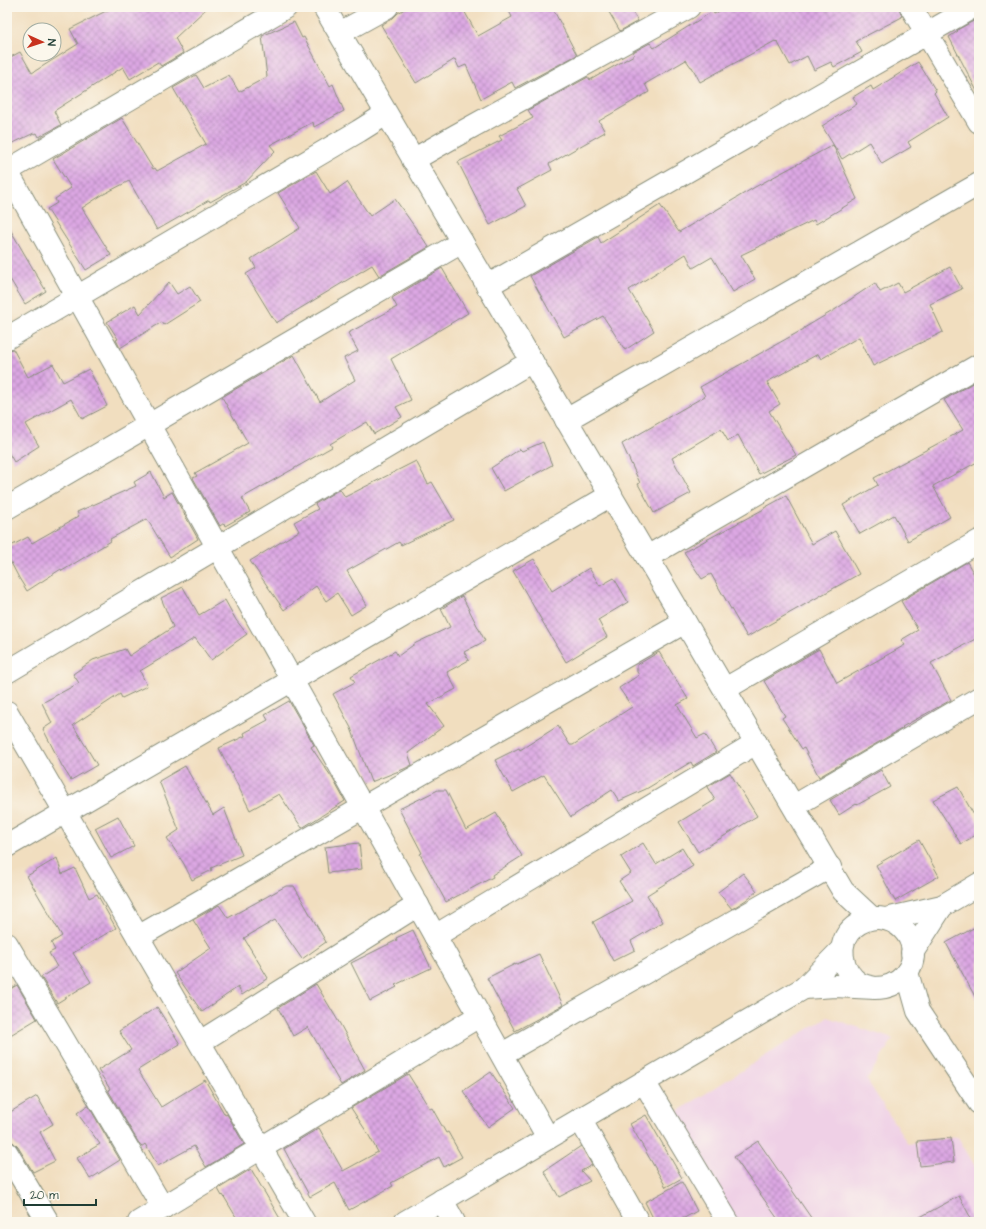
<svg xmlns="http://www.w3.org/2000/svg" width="986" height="1229" font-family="'Architects Daughter',sans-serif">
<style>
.built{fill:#efd0e6}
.building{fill:url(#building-cross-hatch)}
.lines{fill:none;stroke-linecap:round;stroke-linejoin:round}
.minor-casing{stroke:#888e7a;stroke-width:24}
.minor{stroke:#fff;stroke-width:22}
</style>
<defs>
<pattern id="building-cross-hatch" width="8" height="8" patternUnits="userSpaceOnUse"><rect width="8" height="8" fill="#dca7e3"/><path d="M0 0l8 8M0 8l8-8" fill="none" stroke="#b289b9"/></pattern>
</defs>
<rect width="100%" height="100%" fill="#fbf7ec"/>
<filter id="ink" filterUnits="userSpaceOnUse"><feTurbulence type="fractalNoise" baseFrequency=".025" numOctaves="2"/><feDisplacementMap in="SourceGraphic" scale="8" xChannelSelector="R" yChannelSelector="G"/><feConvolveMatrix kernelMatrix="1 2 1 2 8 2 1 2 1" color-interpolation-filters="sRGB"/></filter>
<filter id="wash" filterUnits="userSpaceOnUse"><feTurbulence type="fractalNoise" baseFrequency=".012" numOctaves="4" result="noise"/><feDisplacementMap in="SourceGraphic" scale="16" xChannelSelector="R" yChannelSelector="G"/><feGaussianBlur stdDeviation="0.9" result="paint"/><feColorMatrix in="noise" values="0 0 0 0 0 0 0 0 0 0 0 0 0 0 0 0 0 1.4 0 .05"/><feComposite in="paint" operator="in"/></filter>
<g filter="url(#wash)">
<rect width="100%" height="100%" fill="#f1debf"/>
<polygon class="built" points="827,1017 893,1039 867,1080 908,1144 958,1137 979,1173 979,1222 737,1222 667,1118"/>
<g id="blocks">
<g class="building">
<polygon points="114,7 208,7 175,38 183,53 161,66 158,62 130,79 123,67 54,111 61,125 39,137 37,133 35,134 34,133 7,146 7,59 20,52 32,73 78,44 70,29"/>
<polygon points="408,7 462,7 478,36 512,17 507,7 552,7 577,55 515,88 512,82 481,99 466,65 459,68 455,59 416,83 381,25 393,18 398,13"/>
<polygon points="606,7 629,7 638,21 620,31"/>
<polygon points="727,7 899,7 902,17 856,41 862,52 834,67 831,62 814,70 807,56 790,65 777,41 776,42 775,41 700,82 692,67 691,67 686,60 645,84 649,92 599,121 605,132 549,164 552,170 517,189 526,206 490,225 458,162 502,140 499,136 533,118 528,110 588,77 590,80 634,55 633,52 650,43 654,48 713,11 714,14"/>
<polygon points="979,18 979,95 949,37 958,31 957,30"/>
<polygon points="294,22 302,38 304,37 330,86 333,84 344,111 314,127 313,122 270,145 275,151 246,182 210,202 209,200 157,230 129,181 102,195 82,208 111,255 86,270 47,209 57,203 55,199 71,188 53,159 122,118 153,169 155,168 157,171 206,144 173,88 196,75 204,88 229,75 239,92 267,77 262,36"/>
<polygon points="918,62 936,91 934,93 948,117 908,142 911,147 882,164 869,142 842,159 822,126 857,104 853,97 871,86 873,90"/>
<polygon points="833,145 857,199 816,224 814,220 741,255 755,279 733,292 712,257 693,268 686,254 629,290 654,331 625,350 603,316 564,337 530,276 598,237 601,243 660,205 679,232 755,187"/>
<polygon points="316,171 330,194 347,182 370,216 395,199 429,247 379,276 372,265 276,323 246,274 256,268 251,259 300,228 278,193"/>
<polygon points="7,224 46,291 25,304 7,274"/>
<polygon points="950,267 962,289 930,304 943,332 873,366 859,337 821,359 818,354 767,382 780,404 769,411 796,455 759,474 738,435 728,441 721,429 672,458 691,493 654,513 638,484 640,483 622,444 705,396 700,387 804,329 804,328 836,309 875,283 880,292 898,283 903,292"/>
<polygon points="442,268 468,313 391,359 411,400 396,407 402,417 374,434 367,422 330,444 332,447 242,498 250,512 225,526 224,523 220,526 193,478 197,476 195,473 248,443 222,397 294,355 320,402 355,380 344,358 358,351 348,333 397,307 392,298"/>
<polygon points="169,282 177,294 190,286 200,302 164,325 162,322 120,348 116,340 118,339 107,322 135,305 140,314"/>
<polygon points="13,349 28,377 53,364 63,382 89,369 107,406 82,419 71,399 26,424 39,446 14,462 7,450 7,350"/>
<polygon points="979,379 979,461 933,486 950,517 908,541 894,515 860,534 843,505 878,485 874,478 963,430 944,400"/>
<polygon points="543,442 552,465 504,491 491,468 520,449 522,451"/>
<polygon points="416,461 428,484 432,482 454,520 401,545 399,542 347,571 367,605 351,615 337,593 326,601 316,586 284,610 250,561 299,531 294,522 318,509 315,504 340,489 345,497"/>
<polygon points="151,472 164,497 172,492 198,539 170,557 147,519 110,539 111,541 62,571 61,569 27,591 19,578 7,555 7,548 28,537 32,543 79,516 77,512 136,486 134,482"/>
<polygon points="786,496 812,544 835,531 859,574 747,637 711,574 702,579 684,552 764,509 764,508"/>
<polygon points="534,559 552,591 589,568 600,586 614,578 628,602 598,620 607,637 566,662 513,571"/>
<polygon points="967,562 979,583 979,637 931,663 951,700 902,727 903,728 819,777 804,748 802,749 782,718 785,716 764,681 819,649 837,683 905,645 901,640 918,630 901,601"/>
<polygon points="183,587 199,615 225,600 236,620 247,634 211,660 195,638 140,671 147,686 122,698 120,694 73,725 97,765 71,780 62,766 43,729 52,723 42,703 79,683 73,674 93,660 125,649 129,656 173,627 161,598"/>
<polygon points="462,596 485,641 464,652 469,660 447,672 456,689 428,704 444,726 408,753 412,765 404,769 371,782 351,728 333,694 355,682 351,676 374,663 395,651 398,656 416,643 450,627 441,609"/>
<polygon points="659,652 688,699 677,705 697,738 705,734 716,752 693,766 691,762 646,789 619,801 612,790 571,817 544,775 513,792 495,760 519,748 520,750 558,726 570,745 573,745 632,707 619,688 639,675 637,672 637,665"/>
<polygon points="289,701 314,745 311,747 333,779 345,801 302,828 279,794 250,810 219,748 245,736 244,733 268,720 265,715"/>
<polygon points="185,766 213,815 224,808 242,855 211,868 212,870 192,880 184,864 167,838 179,830 159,781"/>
<polygon points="881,770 890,787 857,805 856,804 839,815 830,800"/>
<polygon points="730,773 757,816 698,852 679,822 715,800 707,787"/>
<polygon points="958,787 979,824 979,833 961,844 933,800"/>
<polygon points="438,790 446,790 466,830 496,813 522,856 492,875 493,877 446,902 420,854 422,853 399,809"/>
<polygon points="118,816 134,846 111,858 95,828"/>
<polygon points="919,840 939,876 895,901 876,865"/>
<polygon points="359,843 362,869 328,873 325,847"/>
<polygon points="643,843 656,864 682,848 693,866 647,895 663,922 631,941 635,950 613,961 593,922 632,901 619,881 631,873 621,857"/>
<polygon points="57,858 62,874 75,868 89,898 97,894 116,928 73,953 91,982 57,1003 41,977 57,967 49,953 55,950 51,943 62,936 27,876"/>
<polygon points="743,873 757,891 746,900 732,909 718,892"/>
<polygon points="286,886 294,886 326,942 302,959 275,920 244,938 268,978 242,995 238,987 202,1012 175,973 211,948 193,920 219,905 228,918"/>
<polygon points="979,925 979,1004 946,943"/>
<polygon points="413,930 431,968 395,985 397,987 370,1001 351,963 397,940 396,938"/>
<polygon points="539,954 563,1005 515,1031 487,978 515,964 515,965"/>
<polygon points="316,984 340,1024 365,1070 341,1085 308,1027 293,1036 278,1008"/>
<polygon points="17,985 37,1019 7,1037 7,991"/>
<polygon points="157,1007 180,1044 138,1070 161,1107 205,1080 225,1115 227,1114 244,1144 206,1167 194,1146 158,1166 145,1144 141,1147 108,1090 110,1089 98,1070 131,1050 119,1031"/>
<polygon points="491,1072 515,1108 488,1127 463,1091"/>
<polygon points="408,1074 430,1109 432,1108 446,1133 448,1132 462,1157 444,1167 439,1157 391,1183 393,1186 349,1210 335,1183 310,1197 284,1149 319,1128 343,1171 378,1152 368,1134 351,1108"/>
<polygon points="37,1096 53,1124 40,1132 55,1161 33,1172 18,1147 13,1142 7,1141 7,1114"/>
<polygon points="88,1105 120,1160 90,1179 77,1158 100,1144 77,1113"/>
<polygon points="646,1115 682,1178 666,1187 630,1124"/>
<polygon points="951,1138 954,1162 920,1166 917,1141"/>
<polygon points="758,1141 814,1222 780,1222 734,1157"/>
<polygon points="581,1146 592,1165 581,1171 590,1181 559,1197 544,1171"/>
<polygon points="251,1169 282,1222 239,1222 223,1195 222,1196 218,1189"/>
<polygon points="682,1182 697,1211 677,1222 655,1222 645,1202"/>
<polygon points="959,1196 973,1222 911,1222"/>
</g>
</g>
</g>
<g filter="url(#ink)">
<use href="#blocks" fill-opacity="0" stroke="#888e7a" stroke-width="1"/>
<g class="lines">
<g class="minor-casing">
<g id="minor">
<polyline points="324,7 843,891 872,918"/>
<polyline points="911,7 979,122"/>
<polyline points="340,33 387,7"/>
<polyline points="413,160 455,136 689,7"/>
<polyline points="7,171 548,1138"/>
<polyline points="7,171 286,7"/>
<polyline points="487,286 973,7"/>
<polyline points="7,338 359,131 386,114"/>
<polyline points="566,420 979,184"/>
<polyline points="7,508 462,242"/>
<polyline points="647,557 979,365"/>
<polyline points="7,672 532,361"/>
<polyline points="725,689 979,541"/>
<polyline points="7,712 304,1222"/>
<polyline points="794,806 979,698"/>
<polyline points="7,846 611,495"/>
<polyline points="886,919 942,906 979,884"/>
<polyline points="435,936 756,743"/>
<polyline points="138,937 685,622"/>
<polyline points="7,944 163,1208"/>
<polyline points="912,953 942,906"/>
<polyline points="907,972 918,1011 979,1103"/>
<path d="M804 988 835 986 875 988C887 988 897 984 905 975 931 943 889 899 854 927 835 942 841 972 860 984 865 986 870 987 875 988"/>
<polyline points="200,1042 418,905"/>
<polyline points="502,1054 830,867"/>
<polyline points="644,1082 728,1222"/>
<polyline points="580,1119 638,1222"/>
<polyline points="7,1153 48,1222"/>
<polyline points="442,1200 454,1222"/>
<polyline points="139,1222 479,1016"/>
<polyline points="405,1222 804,988 842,949"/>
</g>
</g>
<use href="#minor" class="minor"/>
</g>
</g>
<rect width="986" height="1229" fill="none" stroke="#fbf7ec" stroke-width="24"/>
<g transform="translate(42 42) rotate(93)"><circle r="19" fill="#fbf7ec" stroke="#a3ada2"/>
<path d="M0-3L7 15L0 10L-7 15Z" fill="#c8321e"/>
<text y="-6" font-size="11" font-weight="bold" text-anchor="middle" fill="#1f3d34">N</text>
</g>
<path d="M24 1199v6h72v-6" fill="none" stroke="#1f3d34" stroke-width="2"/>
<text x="30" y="1199" font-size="12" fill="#1f3d34" stroke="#fbf7ec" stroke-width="3" paint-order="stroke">20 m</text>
</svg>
